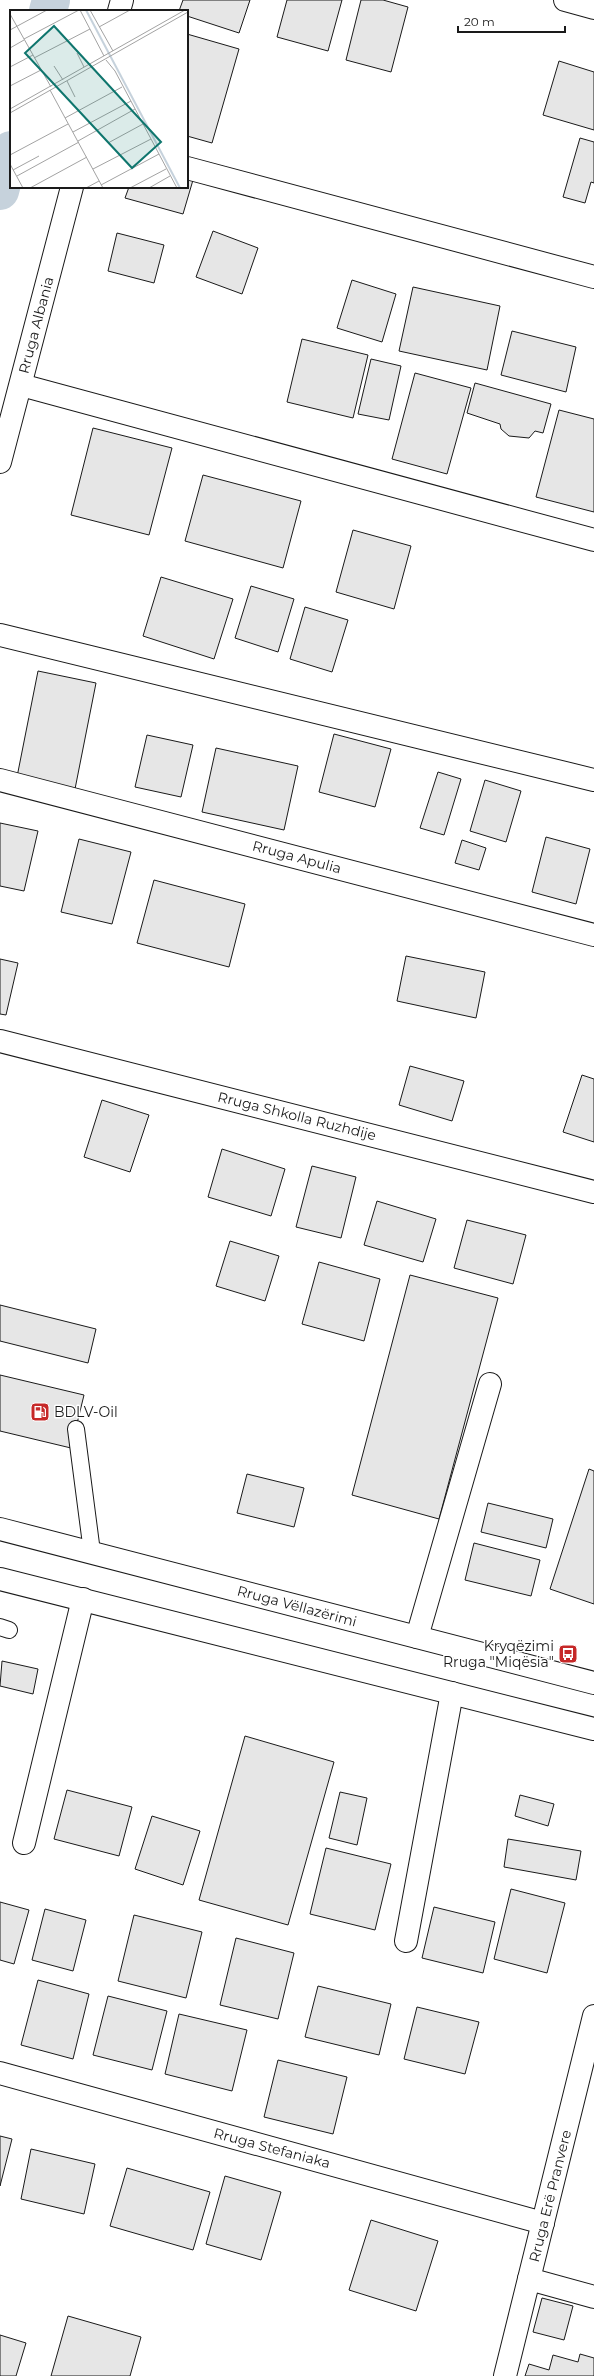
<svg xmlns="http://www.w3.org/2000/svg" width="594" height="2376" font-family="Montserrat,sans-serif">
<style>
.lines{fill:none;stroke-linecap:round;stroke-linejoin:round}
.canal{stroke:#c6d2dc;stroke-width:38}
.building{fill:#e6e6e6;stroke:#1a1a1a}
.lane-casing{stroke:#1a1a1a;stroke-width:18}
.street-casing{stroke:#1a1a1a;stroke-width:24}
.secondary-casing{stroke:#1a1a1a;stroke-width:24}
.lane{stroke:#fff;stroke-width:16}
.street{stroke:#fff;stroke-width:22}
.secondary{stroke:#fff;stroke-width:22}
.labels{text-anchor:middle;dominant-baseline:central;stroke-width:3;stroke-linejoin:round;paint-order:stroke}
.street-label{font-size:14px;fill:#1a1a1a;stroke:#fff}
.poi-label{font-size:14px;fill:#1a1a1a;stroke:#fff;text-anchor:start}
.inset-river{fill:none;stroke:#c6d2dc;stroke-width:2}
.inset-road{fill:none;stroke:#a3a3a3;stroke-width:1}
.view{fill:#0f766e;fill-opacity:0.15;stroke:#0f766e;stroke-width:2}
.inset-edge{fill:none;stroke:#1a1a1a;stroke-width:2}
</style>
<rect width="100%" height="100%" fill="#fff"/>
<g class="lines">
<g class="canal">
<polyline points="48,11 51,0"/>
<polyline points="0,191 11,150"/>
</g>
</g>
<g class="building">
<polygon points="183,0 250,0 239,33 187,16 187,11 179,11"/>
<polygon points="287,0 342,0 328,51 277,37"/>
<polygon points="361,0 383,0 408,7 391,72 346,60"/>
<polygon points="187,34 239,49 212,143 187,136"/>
<polygon points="559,61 594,72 594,130 543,115"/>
<polygon points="580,138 594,142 594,183 591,182 585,203 563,197"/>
<polygon points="187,179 193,180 183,214 125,198 129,187 187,187"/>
<polygon points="213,231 258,248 242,294 196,277"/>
<polygon points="117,233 164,245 154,283 108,271"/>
<polygon points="352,280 396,294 382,342 337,328"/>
<polygon points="413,287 500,306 487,370 399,351"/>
<polygon points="512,331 576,347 566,392 501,375"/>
<polygon points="302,339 368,355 353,418 287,402"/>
<polygon points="371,359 401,366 389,420 358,414"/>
<polygon points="415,373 471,388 447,474 392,459"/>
<polygon points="475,383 551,404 543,433 535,431 529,438 509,436 501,429 500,424 467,413"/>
<polygon points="559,410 594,419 594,512 536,497"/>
<polygon points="93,428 172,448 149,535 71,515"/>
<polygon points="203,475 301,501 283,568 185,541"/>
<polygon points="353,530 411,546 394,609 336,592"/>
<polygon points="161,577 233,599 214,659 143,636"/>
<polygon points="251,586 294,599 278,652 235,638"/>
<polygon points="305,607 348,620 332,672 290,659"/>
<polygon points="38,671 96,683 75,789 17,777"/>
<polygon points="334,734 391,749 375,807 319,792"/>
<polygon points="147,735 193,745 181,797 135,787"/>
<polygon points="216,748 298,766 284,830 202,812"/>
<polygon points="438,772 461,779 444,835 420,828"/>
<polygon points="485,780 521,791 506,842 470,831"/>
<polygon points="0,823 38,831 24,891 0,886"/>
<polygon points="546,837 590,849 576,904 532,892"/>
<polygon points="79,839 131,852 112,924 61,912"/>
<polygon points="462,840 486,848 479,870 455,863"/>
<polygon points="154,880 245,904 229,967 137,943"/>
<polygon points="406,956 485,972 476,1018 397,1001"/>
<polygon points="0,959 18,963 6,1015 0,1014"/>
<polygon points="410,1066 464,1081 452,1121 399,1105"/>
<polygon points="582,1075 594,1079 594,1142 563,1132"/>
<polygon points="102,1100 149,1115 130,1172 84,1157"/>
<polygon points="222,1149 285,1169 271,1216 208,1197"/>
<polygon points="312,1166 356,1177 341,1238 296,1227"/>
<polygon points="377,1201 436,1219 423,1262 364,1245"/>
<polygon points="467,1220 526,1235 513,1284 454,1268"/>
<polygon points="230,1241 279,1256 265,1301 216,1286"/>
<polygon points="319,1262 380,1279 364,1341 302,1324"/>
<polygon points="410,1275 498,1298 439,1519 352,1495"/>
<polygon points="0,1305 96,1329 88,1363 0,1341"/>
<polygon points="0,1375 84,1395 71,1448 0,1431"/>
<polygon points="589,1469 594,1471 594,1604 550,1589"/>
<polygon points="247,1474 304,1488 294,1527 237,1513"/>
<polygon points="488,1503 553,1519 546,1548 481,1532"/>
<polygon points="474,1543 540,1560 531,1596 465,1580"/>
<polygon points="2,1661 38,1669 33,1694 0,1686"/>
<polygon points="245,1736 334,1762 288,1925 199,1900"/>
<polygon points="67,1790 132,1807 119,1856 54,1839"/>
<polygon points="340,1792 367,1798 357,1845 329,1838"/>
<polygon points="520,1795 554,1804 548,1826 515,1816"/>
<polygon points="152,1816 200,1831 183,1885 135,1869"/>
<polygon points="508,1839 581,1851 576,1880 504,1867"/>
<polygon points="326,1848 391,1864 375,1930 310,1914"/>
<polygon points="511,1889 565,1903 547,1973 494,1959"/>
<polygon points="0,1902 29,1910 14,1964 0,1960"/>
<polygon points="434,1907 495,1922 483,1973 422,1958"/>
<polygon points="45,1909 86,1920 73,1971 32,1960"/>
<polygon points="134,1915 202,1932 186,1998 118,1981"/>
<polygon points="236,1938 294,1953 278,2019 220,2005"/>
<polygon points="38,1980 89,1994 73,2059 21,2045"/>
<polygon points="318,1986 391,2004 379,2055 305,2037"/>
<polygon points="108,1996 167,2011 152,2070 93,2055"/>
<polygon points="417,2007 479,2022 465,2074 404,2059"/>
<polygon points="179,2014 247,2030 232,2091 165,2074"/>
<polygon points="278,2060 347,2077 333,2134 264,2117"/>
<polygon points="0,2136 12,2139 0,2186"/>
<polygon points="31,2149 95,2164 84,2214 21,2199"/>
<polygon points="127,2168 210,2192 193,2250 110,2226"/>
<polygon points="225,2176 281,2192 261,2260 206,2244"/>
<polygon points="371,2220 438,2241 416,2311 349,2290"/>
<polygon points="542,2298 573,2306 564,2340 533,2332"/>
<polygon points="68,2316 141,2337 130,2376 51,2376"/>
<polygon points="0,2335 26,2343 16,2376 0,2376"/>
<polygon points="580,2354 594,2358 594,2376 525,2376 529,2364 549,2370 553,2355 578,2362"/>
</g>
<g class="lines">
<g class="lane-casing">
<g id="lane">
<polyline points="76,1429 92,1552"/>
<polyline points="0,1627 9,1630"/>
</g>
</g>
<g class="street-casing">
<g id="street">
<polyline points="565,0 594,8"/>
<polyline points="119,11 122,0"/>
<polyline points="187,168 594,277"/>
<polyline points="21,385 594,540"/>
<polyline points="0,462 72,187"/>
<polyline points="0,635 594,780"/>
<polyline points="0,780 594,935"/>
<polyline points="0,1041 594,1192"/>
<polyline points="417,1637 490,1384"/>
<polyline points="24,1843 83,1599"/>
<polyline points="406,1941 452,1693"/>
<polyline points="0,2073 543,2223"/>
<polyline points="529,2279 594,2297"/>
</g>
</g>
<g class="secondary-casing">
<g id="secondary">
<polyline points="0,1529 594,1683"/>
<polyline points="0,1579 594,1729"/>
<polyline points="505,2376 594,2016"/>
</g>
</g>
<use href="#lane" class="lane"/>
<use href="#street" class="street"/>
<use href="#secondary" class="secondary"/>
</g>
<defs>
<g id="fuel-square" transform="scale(1)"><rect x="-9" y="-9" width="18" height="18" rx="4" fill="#c62828" stroke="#fff"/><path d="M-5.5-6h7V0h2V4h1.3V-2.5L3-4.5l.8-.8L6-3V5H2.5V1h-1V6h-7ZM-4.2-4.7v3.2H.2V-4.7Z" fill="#fff"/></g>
<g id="bus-square" transform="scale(1)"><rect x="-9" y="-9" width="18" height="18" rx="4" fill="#c62828" stroke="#fff"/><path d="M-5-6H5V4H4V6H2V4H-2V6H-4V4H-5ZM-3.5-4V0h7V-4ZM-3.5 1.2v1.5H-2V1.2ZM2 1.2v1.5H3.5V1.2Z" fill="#fff"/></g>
</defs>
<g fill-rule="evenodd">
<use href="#fuel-square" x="40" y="1412"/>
<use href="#bus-square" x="568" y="1654"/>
</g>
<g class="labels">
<g class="street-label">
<text transform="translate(36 325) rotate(-75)">Rruga Albania</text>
<text transform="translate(297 857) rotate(15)">Rruga Apulia</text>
<text transform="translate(297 1116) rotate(14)">Rruga Shkolla Ruzhdije</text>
<text transform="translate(297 1606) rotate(15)">Rruga Vëllazërimi</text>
<text transform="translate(272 2148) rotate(15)">Rruga Stefaniaka</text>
<text transform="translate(550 2196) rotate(-76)">Rruga Erë Pranvere</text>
</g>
<g class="poi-label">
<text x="54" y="1412">BDLV-Oil</text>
<text x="554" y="1646" text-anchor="end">Kryqëzimi<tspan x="554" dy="16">Rruga "Miqësia"</tspan></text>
</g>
</g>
<g transform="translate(10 10)">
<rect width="178" height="178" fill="#fff"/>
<path class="inset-river" d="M76 0 170 178"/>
<path class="inset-road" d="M70 0 94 46M80 0 103 41M0 4 41 77M89 17 120 0M0 20 37 0M14 29 69 0M0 38 14 30M67 43 74 57M24 48 80 19M96 50 105 61 167 178M44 56 53 70M0 57 23 45M57 71 65 87M0 76 31 60M40 80 93 178M0 99 175 0M0 103 178 2M55 108 112 77M63 122 121 91M68 131 125 99M98 133 133 114M0 145 58 114M0 154 13 178M83 159 141 129M3 160 29 146M7 166 69 132M91 175 149 144M20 178 77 147M76 178 89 171M120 178 156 159M139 178 160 166"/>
<path class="view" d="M44 16 151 132 122 158 15 43Z"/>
<rect width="178" height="178" class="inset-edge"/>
</g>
<path d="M458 26v6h107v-6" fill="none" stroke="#1a1a1a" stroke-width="2"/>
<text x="464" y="26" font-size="12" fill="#1a1a1a" stroke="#ffffff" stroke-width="3" paint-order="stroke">20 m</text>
</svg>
